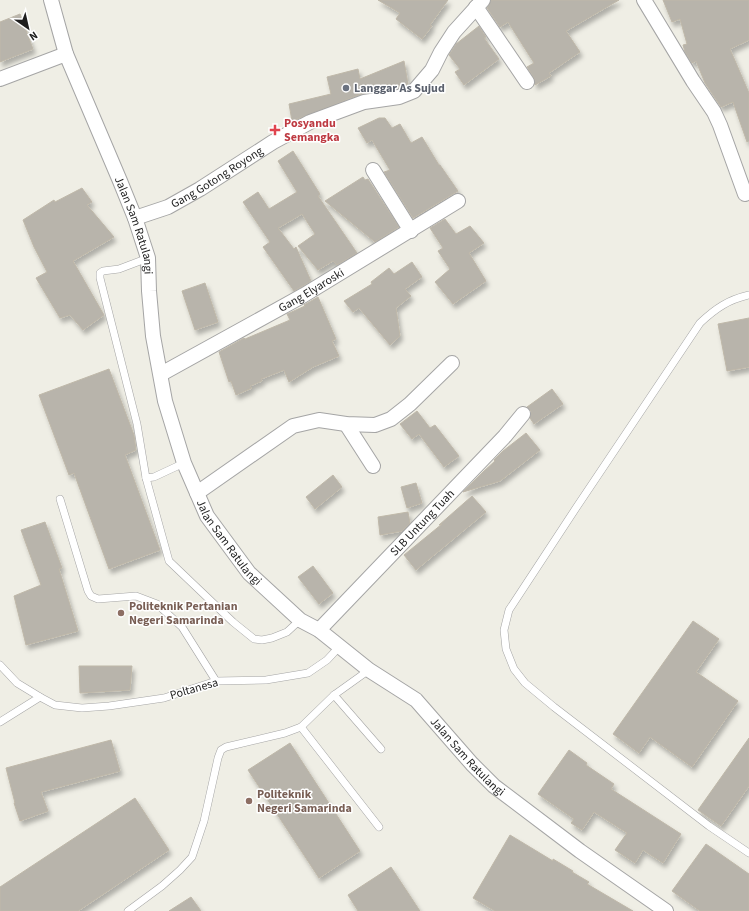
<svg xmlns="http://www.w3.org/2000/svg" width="749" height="911" font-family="'Source Sans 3',sans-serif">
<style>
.building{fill:#b8b4ab;stroke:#bfb8a9;filter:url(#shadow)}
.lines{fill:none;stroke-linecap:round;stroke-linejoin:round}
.lane-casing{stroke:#a5a5a5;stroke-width:8}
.street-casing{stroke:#a5a5a5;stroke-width:16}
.lane{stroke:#fff;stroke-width:7}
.street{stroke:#fff;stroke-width:14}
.worship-dot{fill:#6b7280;stroke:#fff;stroke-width:1.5}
.health-dot{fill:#e0444e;stroke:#fff;stroke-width:1.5}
.education-dot{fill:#8d6e63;stroke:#fff;stroke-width:1.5}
.labels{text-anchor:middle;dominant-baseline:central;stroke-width:3;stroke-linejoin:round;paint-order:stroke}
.worship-label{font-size:12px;font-weight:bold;fill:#5b616d;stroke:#fff;text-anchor:start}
.health-label{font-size:12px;font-weight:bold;fill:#be3a42;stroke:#fff;text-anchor:start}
.street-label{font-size:12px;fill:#1e1e1e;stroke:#fff}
.education-label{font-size:12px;font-weight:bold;fill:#785e54;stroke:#fff;text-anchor:start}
</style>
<defs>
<filter id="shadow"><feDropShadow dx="2.5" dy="4.5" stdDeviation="2" flood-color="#0004"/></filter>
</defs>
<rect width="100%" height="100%" fill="#efeee5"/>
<g class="building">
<polygon points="378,0 448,0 430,25 432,26 422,39 396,19 400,13"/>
<polygon points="491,0 619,0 566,31 580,52 549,73 551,76 535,85 534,78 527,67 534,63 508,22 500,27 487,8"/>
<polygon points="663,0 749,0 749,40 730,49 749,93 749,141 747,142 733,102 721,107 705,83 696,61 692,63 685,52 683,45 687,44 680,19 672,22"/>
<polygon points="20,14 33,49 0,62 0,22"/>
<polygon points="479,26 486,37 484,38 499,59 464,85 455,72 460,69 449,55 456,44"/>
<polygon points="404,61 408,84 393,89 361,94 292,121 289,104 331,94 327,77 358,69 360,79"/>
<polygon points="379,118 385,118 392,128 400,124 411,143 422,137 439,165 440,165 458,191 413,218 384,172 390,170 372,140 367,143 358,128"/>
<polygon points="293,151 320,194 318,196 357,253 337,265 333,261 318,270 298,246 315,234 302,214 278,228 294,249 296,247 311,281 294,291 263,247 270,242 243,202 258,192 269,209 297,192 278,161"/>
<polygon points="363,177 365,180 368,179 399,227 375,242 325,201"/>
<polygon points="82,188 92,202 87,205 114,237 73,261 104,315 83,330 70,315 60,318 36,278 47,272 34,247 23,220 54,200 55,202"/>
<polygon points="445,219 456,234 470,226 484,243 469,253 486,281 453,304 435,282 450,269 438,251 443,248 430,228"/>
<polygon points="412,262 422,277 405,289 411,296 396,308 400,336 390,345 359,308 353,312 344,301 372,284 371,282 389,268 394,274"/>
<polygon points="205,283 218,322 195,330 182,291"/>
<polygon points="318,297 336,339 332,341 339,356 313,367 289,382 284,370 261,379 262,381 250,386 252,388 236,395 231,381 229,382 219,352 244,338 245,339 290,320 287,314 305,306 304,305"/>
<polygon points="749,318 749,367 727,371 718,324"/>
<polygon points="109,369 134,435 136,450 125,455 160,550 109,569 74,473 69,475 39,395"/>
<polygon points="552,389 563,404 534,424 530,418 531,411 527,407"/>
<polygon points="417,411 430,428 435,425 459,456 444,467 419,434 412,439 400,424"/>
<polygon points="526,433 540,450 500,481 463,492 484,471 495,461 494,460 503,451"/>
<polygon points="333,475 342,487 315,509 306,497"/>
<polygon points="416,483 422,503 407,508 401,487"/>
<polygon points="472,496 486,512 416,570 404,555 442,524 439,525"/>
<polygon points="408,512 410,523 402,531 380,535 378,517"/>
<polygon points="45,522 62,568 59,569 78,631 26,645 14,596 41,585 21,530"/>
<polygon points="313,566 333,593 319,604 298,577"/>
<polygon points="693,621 719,639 696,672 738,701 692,767 650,737 639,753 613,734"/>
<polygon points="79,666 132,666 130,690 80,693"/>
<polygon points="749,738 749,786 721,826 698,810"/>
<polygon points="111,740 120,771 41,792 48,811 20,821 14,803 15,803 6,768"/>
<polygon points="290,743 360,851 319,878 248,770"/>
<polygon points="569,750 587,763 586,765 614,784 611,789 681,834 663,863 643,850 635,863 615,850 627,833 594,812 582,830 571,823 574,819 538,794"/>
<polygon points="135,798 169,850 78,911 0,911 0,887"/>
<polygon points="510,835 553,861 553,859 573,871 572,872 589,882 587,884 633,911 495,911 473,898"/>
<polygon points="706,844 749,874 749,911 700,911 672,891"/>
<polygon points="391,867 420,911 358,911 348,895"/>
<polygon points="191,897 201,911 169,911"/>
</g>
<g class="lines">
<g class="lane-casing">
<g id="lane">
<polyline points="148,258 119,269 103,271 100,273 100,278 137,424 146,478 154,477 184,463"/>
<path d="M749 295C728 300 716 308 700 323L576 508 509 610 504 630 506 649 514 669 525 683 554 707 709 826 749 853"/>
<polyline points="146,478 169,561 233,622 254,639 262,640 272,638 287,632 300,620"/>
<polyline points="60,499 88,591 91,596 98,599 136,596 157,604 182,627 216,681"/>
<polyline points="0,665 17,683 40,697 0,722"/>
<polyline points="334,695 369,670"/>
<polyline points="40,697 55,705 82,708 109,706 164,698 216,681 266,680 308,673 327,660 340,646"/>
<polyline points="301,727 334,695 381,749"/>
<polyline points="128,911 162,886 180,870 192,857 204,821 218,758 221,750 226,747 285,733 301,727 379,827"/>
</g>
</g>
<g class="street-casing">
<g id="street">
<path id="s1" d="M51 0 66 54 120 181 135 218 148 258 149 291 153 336 165 401 184 463 207 516 249 573 300 620 319 630 369 670 416 700 472 764 494 786 580 851 666 911"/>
<polyline points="644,0 693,81 714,112 720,125 745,194"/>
<polyline points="476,7 527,82"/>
<polyline points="0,79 66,54"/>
<polyline points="373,170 411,231"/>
<path id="s2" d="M135 218 168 207 200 189 273 142 310 122 364 102 399 97 414 91 432 70 441 52 454 32 483 0"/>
<path id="s3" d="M161 374 304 295 458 201"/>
<polyline points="346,424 373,466"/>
<polyline points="197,493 293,426 319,420 346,424 375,425 391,419 410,404 452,363"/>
<path id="s4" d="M319 630 505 436 523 414"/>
</g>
</g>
<use href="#lane" class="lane"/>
<use href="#street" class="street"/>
</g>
<circle class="worship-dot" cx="346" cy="88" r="4"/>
<path class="health-dot" d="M273 124h4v4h4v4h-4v4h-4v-4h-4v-4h4z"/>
<g class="education-dot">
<circle cx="121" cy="613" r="4"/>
<circle cx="249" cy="801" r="4"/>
</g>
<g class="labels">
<g class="worship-label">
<text x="354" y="88">Langgar As Sujud</text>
</g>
<g class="health-label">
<text x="284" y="123">Posyandu<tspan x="284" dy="14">Semangka</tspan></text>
</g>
<g class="street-label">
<text stroke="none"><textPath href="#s2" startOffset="92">Gang Gotong Royong</textPath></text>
<text stroke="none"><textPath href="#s1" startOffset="241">Jalan Sam Ratulangi</textPath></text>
<text stroke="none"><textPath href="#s3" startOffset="172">Gang Elyaroski</textPath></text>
<text stroke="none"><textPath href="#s4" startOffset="149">SLB Untung Tuah</textPath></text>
<text stroke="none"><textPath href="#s1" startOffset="577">Jalan Sam Ratulangi</textPath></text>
<text transform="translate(194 689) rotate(-16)">Poltanesa</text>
<text stroke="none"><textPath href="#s1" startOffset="901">Jalan Sam Ratulangi</textPath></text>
</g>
<g class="education-label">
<text x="129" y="606">Politeknik Pertanian<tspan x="129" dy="14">Negeri Samarinda</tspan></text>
<text x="257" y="794">Politeknik<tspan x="257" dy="14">Negeri Samarinda</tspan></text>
</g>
</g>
<g transform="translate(28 28) rotate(146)" stroke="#ffffff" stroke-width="3" paint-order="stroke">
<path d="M0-3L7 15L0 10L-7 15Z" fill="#1e1e1e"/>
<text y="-6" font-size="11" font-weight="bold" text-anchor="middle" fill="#1e1e1e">N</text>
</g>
</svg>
